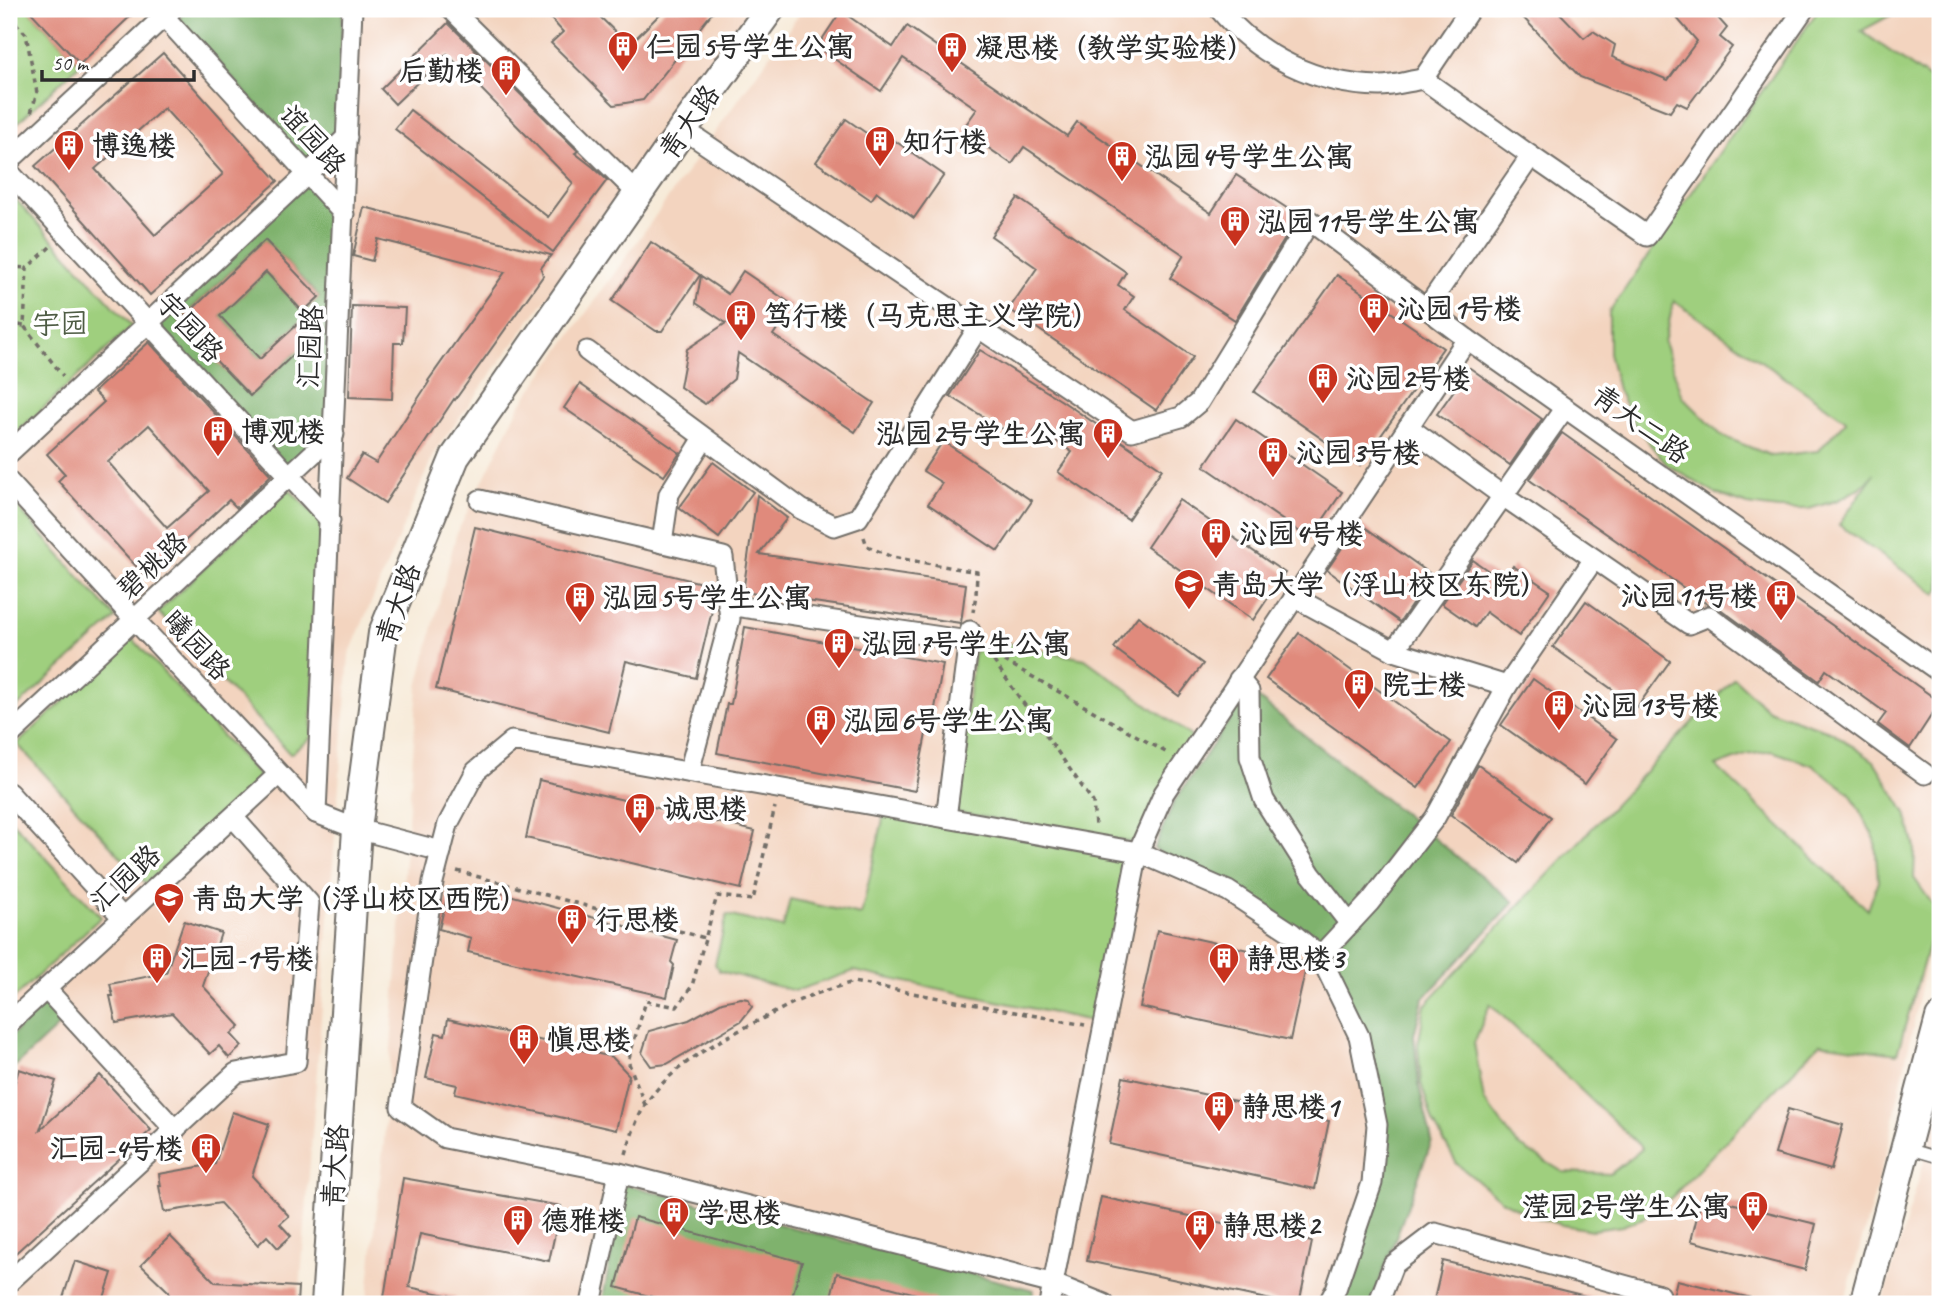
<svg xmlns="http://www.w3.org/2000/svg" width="1949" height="1313" font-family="Caveat,'LXGW WenKai TC',sans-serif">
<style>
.built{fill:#f3d4bf}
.green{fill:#9fcf7e;stroke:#657d54;stroke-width:2;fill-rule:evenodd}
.forest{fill:#7fb26d;stroke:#556e4c;stroke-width:2;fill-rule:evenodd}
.building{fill:#e08a7b;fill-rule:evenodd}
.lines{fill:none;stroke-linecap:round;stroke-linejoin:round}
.lane-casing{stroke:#726e68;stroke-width:13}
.street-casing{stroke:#726e68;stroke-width:23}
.secondary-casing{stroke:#726e68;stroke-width:32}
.path{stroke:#726e68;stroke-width:3.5;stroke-dasharray:5 5;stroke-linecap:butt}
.lane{stroke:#fff;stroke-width:10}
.street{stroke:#fff;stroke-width:19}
.secondary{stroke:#fff;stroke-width:28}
.labels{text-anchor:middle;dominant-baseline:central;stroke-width:7;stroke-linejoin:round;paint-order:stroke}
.poi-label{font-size:28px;font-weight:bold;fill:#2b2b2b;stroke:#fff;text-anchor:start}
.street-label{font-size:28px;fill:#2b2b2b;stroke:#fff}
.park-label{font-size:28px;fill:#4e5c44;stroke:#fff}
</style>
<rect width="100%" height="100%" fill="#fff"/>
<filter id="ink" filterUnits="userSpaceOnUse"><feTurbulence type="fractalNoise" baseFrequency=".0143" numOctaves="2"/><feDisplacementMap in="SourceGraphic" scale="14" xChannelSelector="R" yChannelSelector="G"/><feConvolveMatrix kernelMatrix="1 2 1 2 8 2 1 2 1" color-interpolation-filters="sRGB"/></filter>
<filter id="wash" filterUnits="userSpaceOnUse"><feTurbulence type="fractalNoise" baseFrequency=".00686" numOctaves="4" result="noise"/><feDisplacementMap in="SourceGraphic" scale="28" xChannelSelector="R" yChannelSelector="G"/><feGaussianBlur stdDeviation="1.57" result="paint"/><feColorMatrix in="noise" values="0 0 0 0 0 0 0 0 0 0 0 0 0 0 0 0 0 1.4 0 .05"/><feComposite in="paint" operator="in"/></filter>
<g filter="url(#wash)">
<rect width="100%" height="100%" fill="#f7ebd9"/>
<g class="built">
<polygon points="9,9 756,9 434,453 349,655 299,1304 9,1304"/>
<polygon points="803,9 1940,9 1940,895 1888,1147 1844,1304 367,1304 384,1141 418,687 456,535 519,407"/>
<polygon points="1940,1104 1940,1304 1882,1304 1928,1147"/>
</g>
<g class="green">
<polygon points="9,9 28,9 80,64 9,131"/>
<path d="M1819 9H1913L1889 16 1861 31 1940 86V589L1936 594 1839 525 1874 474 1860 488 1838 500 1809 509H1778L1748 505 1714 493 1666 464 1636 427 1618 390 1609 353V312ZM1674 301 1846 420V421L1818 451 1772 456 1722 436 1682 396 1664 342Z"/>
<polygon points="9,192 132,326 9,440"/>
<polygon points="289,489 321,522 311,738 290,754 158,612"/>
<polygon points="9,498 116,618 9,714"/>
<polygon points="132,638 261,778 146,884 17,744"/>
<polygon points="1001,642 1085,659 1192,737 1135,843 954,812 974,652"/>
<path d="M1734 678 1768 710 1832 732 1874 761 1906 813 1915 848 1914 878 1938 912 1897 1054 1820 1043 1672 1197 1645 1217 1622 1226 1592 1230 1562 1225 1532 1216 1501 1200 1457 1164 1433 1122 1421 1083 1418 1045 1425 1005ZM1772 751 1812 765 1850 793 1875 839 1878 881 1868 910 1716 766 1746 755ZM1490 1004 1642 1148V1149L1610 1174 1563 1172 1517 1144 1484 1100 1474 1043Z"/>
<polygon points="884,815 1131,857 1101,1023 854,971 795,991 719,971 715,964 727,915 783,928 790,899 861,915"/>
<polygon points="9,818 101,917 9,1003"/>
</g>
<g class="forest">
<polygon points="189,9 343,9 337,130 306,161 179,18"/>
<path d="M306 182 337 216 327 430 288 467 157 324ZM265 240 319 297 303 312 266 272 220 316 260 359 300 321 314 335 250 396 179 321Z"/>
<polygon points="1249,691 1420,827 1364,898 1318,945 1154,849 1174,802"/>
<polygon points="1429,834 1514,902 1423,999 1414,1035 1419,1086 1432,1141 1371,1304 1335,1304 1384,1123 1327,957"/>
<polygon points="47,1002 64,1021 9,1072 9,1038"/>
<polygon points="624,1184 1034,1290 1031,1304 602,1304"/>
</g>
<g id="blocks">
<g class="building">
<polygon points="28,9 138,9 80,64"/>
<polygon points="542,9 592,9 629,45 665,9 715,9 643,100 614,105 551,43 563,32"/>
<polygon points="1515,9 1556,9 1584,38 1593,31 1615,45 1612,57 1668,80 1697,41 1669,9 1710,9 1727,28 1720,37 1732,47 1687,107 1677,102 1670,112 1580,77"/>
<polygon points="841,11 893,47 907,26 1067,136 1077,122 1211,213 1236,175 1299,216 1235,320 1170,278 1184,255 1024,147 1012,164 962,130 977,109 903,58 881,91 817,47"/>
<polygon points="448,23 578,151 575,153 593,167 607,180 553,252 395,129 410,110 548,217 573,183 447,54 395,104 381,89"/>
<path d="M163 53 278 181 150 295 35 166ZM164 108 223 174 155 235 95 169Z"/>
<polygon points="846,119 869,135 875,127 944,175 914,218 877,192 871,200 816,162"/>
<polygon points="1018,198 1126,272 1118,285 1134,296 1125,310 1193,357 1156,410 1009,309 1037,268 991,236"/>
<polygon points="364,207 551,255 541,268 543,276 455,400 454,399 385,503 347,478 362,455 376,463 429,382 428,381 505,272 378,239 372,261 353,256"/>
<polygon points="265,240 319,297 303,312 266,272 220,316 260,359 301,321 314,335 250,396 179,322"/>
<polygon points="651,242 700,275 662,331 656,331 612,301"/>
<polygon points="743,271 793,305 773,335 874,403 855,432 738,353 734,379 705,404 680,387 687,349 726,323 696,303 701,276 728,294"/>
<polygon points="1337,275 1443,348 1360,465 1254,392"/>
<polygon points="352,306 405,308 403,343 394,343 392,399 349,397"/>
<path d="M149 342 271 475 237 508 229 500 146 577 58 481 65 474 47 454 104 402 94 392ZM149 425 209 491 167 528 108 462Z"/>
<polygon points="980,350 1062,401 1162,469 1128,519 1058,472 1072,452 1037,428 1027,444 950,396"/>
<polygon points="1470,368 1542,419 1510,465 1437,414"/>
<polygon points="580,384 680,453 664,476 564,408"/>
<polygon points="1236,419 1342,492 1310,539 1204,466"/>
<polygon points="1562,433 1940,702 1910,748 1878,724 1886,713 1826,670 1819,681 1716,606 1707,604 1531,481 1530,479"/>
<polygon points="943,441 1032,501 998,551 928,504 942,483 923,471"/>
<polygon points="713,462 753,492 719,538 679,508"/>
<polygon points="757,495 787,518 759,554 966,584 961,623 743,592"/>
<polygon points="1179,500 1285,573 1253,620 1147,547"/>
<polygon points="1359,523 1432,575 1400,622 1327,570"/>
<polygon points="475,527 714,586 715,598 696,678 626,661 609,732 436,689"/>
<polygon points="1473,560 1503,581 1513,566 1550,591 1519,636 1486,612 1475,627 1442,604"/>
<polygon points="1586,601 1670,661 1637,707 1553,647"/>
<polygon points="1138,616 1203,664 1179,696 1114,648"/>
<polygon points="745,627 943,664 934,714 930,713 915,791 717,753 727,704 731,704"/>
<polygon points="1299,633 1451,742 1418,788 1266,679"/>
<polygon points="1533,679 1617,739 1585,784 1501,725"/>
<polygon points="1478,765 1551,817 1518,863 1451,815"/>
<polygon points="539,780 755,831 741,889 526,838"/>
<polygon points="449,889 472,895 487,889 677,940 671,962 674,965 667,997 468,952 471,938 439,929"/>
<polygon points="184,921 221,933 203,986 240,1026 231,1034 242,1046 229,1058 219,1046 210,1054 172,1013 116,1023 110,996 113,996 110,984 166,973"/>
<polygon points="1157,930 1307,963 1290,1040 1140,1007"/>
<polygon points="741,998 748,999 752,1007 741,1021 667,1064 651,1066 642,1053 649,1031 689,1020 722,1002"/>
<polygon points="448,1019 612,1057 629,1075 616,1130 455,1093 457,1085 426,1078 436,1033 445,1035"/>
<polygon points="19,1069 56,1081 40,1130 100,1075 151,1130 9,1259 9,1101"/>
<polygon points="1123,1077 1329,1121 1315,1189 1109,1144"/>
<polygon points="1788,1109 1843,1125 1831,1170 1775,1154"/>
<polygon points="232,1112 269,1124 252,1176 289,1216 280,1224 291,1236 278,1248 267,1236 258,1245 220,1203 164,1212 159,1186 161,1186 159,1174 215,1164"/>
<polygon points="403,1178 561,1206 549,1261 420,1234 409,1287 456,1297 456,1304 383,1304"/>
<polygon points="1702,1196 1816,1224 1805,1270 1691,1241"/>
<polygon points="1101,1197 1312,1242 1299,1304 1290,1304 1087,1261"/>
<polygon points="635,1217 802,1262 790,1304 678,1304 616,1287"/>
<polygon points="170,1236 215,1282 298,1287 297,1304 168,1304 169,1292 141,1265"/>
<polygon points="75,1261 112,1273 102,1304 61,1304"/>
<polygon points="1443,1261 1594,1298 1594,1304 1433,1304"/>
<polygon points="837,1273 935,1299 934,1304 829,1304"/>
<polygon points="1677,1280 1751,1298 1750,1304 1671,1304"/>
</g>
</g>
</g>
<g filter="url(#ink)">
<use href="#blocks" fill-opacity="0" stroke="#726e68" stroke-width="2"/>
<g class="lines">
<g class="lane-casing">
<polyline id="lane" points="1906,1148 1940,1158"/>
</g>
<g class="street-casing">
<g id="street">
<polyline points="157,9 344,214"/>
<polyline points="451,9 638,194"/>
<path d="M1219 9C1259 57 1317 85 1380 86 1394 86 1409 81 1423 79"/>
<polyline points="1470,9 1423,79 1531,156"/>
<polyline points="683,129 1132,431 1181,417 1199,402 1310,221 1467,339 1940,672"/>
<polyline points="9,161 172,9"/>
<polyline points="9,172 330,520"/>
<polyline points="1426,309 1531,156 1647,236 1804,9"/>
<polyline points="587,351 801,509 834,526 858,518 978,328"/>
<polyline points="1408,427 1503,496 1689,624 1709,616 1925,774"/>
<polyline points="9,453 347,137"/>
<polyline points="9,482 134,619 316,813 357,829 441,851"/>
<polyline points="480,500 723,557 730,619 689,772"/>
<polyline points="662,543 669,494 704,438"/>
<polyline points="1294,597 1394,651 1507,686 1435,818 1370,902 1320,956"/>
<polyline points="728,605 968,641"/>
<polyline points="1394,651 1564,409"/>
<polyline points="1239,679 1249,691 1250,757 1264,800 1311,874 1350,924"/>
<polyline points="1507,686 1594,559"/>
<polyline points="9,736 334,434"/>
<polyline points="9,793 123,918"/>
<polyline points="316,813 352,9"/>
<polyline points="946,818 970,631"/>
<polyline points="46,989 175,1130"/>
<polyline points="9,1023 279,774"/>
<polyline points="9,1282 236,1073 296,1062 309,903 233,817"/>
<polyline points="591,1304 619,1173"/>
<polyline points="1049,1304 1138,852 1164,793 1467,339"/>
<polyline points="1104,1304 1054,1284 619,1173 445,1138 401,1107 433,882 448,824 476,771 512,741 1138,852 1228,891 1292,933 1320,956 1359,1036 1377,1125 1372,1183 1336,1289 1328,1304"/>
<polyline points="1378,1304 1393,1265 1435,1233 1660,1295 1658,1304"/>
</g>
</g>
<g class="secondary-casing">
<g id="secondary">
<polyline points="326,1304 357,829 383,633 455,457 683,129 770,9"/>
<polyline points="1864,1304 1940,1018"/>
</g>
</g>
<g class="path">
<polyline points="9,16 26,34 37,93 31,113"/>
<polyline points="9,16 16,9"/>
<polyline points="50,247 27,268 24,326 63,376"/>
<polyline points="9,267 27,268"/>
<polyline points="9,323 24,326"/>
<polyline points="864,537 867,546 892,557 977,572 976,595 973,612"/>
<polyline points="987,651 1169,754"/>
<polyline points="988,653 1093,802 1095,826"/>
<polyline points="457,871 705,938"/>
<polyline points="645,1105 628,1061 646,1001 677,1007 692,986 717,896 753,900 775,807"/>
<path d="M626 1154C631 1137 636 1119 646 1104 677 1056 744 1029 793 1003L812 995 853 982 1085 1025"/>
</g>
<use href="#lane" class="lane"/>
<use href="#street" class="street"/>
<use href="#secondary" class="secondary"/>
</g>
</g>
<defs>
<g id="building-pin" transform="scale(1.575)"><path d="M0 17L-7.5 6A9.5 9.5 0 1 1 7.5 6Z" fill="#c8321e" stroke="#fff"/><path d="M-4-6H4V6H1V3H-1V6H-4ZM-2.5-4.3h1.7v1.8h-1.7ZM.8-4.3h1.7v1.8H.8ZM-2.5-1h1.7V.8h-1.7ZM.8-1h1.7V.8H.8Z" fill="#fff"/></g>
<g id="university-pin" transform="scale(1.575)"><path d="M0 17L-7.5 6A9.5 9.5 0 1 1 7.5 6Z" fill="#c8321e" stroke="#fff"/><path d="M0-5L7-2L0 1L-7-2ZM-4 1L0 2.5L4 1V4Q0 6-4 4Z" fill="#fff"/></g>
</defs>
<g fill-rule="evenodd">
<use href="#building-pin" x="623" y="46"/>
<use href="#building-pin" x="952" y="47"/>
<use href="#building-pin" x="506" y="70"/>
<use href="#building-pin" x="880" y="141"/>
<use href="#building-pin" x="69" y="145"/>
<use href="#building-pin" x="1122" y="156"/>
<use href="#building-pin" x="1235" y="221"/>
<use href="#building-pin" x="1374" y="308"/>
<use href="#building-pin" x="741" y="315"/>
<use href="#building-pin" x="1323" y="378"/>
<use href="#building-pin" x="218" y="431"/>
<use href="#building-pin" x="1108" y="433"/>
<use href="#building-pin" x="1273" y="452"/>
<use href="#building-pin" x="1216" y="533"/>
<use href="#university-pin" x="1189" y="584"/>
<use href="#building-pin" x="1781" y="595"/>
<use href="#building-pin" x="580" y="597"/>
<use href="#building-pin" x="839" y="643"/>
<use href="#building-pin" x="1359" y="684"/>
<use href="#building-pin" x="1559" y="705"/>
<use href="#building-pin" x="821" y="720"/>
<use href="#building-pin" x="640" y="808"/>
<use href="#university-pin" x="169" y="898"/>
<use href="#building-pin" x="572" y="919"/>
<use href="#building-pin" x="157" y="958"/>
<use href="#building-pin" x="1224" y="958"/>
<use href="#building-pin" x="524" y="1039"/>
<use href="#building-pin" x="1219" y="1106"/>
<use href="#building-pin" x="206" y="1148"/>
<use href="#building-pin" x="1753" y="1206"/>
<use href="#building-pin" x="674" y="1212"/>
<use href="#building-pin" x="518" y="1220"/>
<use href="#building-pin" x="1200" y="1225"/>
</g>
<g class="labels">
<g class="poi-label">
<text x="646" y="46">仁园5号学生公寓</text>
<text x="975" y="47">凝思楼（教学实验楼）</text>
<text x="483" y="70" text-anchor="end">后勤楼</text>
<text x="903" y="141">知行楼</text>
<text x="92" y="145">博逸楼</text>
<text x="1145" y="156">泓园4号学生公寓</text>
<text x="1258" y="221">泓园11号学生公寓</text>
<text x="1397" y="308">沁园1号楼</text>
<text x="764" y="315">笃行楼（马克思主义学院）</text>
<text x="1346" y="378">沁园2号楼</text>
<text x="241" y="431">博观楼</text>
<text x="1085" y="433" text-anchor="end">泓园2号学生公寓</text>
<text x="1296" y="452">沁园3号楼</text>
<text x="1239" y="533">沁园4号楼</text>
<text x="1212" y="584">青岛大学（浮山校区东院）</text>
<text x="1758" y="595" text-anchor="end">沁园11号楼</text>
<text x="603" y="597">泓园5号学生公寓</text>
<text x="862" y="643">泓园7号学生公寓</text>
<text x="1382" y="684">院士楼</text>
<text x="1582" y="705">沁园13号楼</text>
<text x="844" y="720">泓园6号学生公寓</text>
<text x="663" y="808">诚思楼</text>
<text x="192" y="898">青岛大学（浮山校区西院）</text>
<text x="595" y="919">行思楼</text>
<text x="180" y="958">汇园-1号楼</text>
<text x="1247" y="958">静思楼3</text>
<text x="547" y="1039">慎思楼</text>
<text x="1242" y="1106">静思楼1</text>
<text x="183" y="1148" text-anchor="end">汇园-4号楼</text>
<text x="1730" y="1206" text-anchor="end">滢园2号学生公寓</text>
<text x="697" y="1212">学思楼</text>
<text x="541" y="1220">德雅楼</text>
<text x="1223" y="1225">静思楼2</text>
</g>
<g class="street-label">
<text transform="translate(689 122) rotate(-55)">青大路</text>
<text transform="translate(313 139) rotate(48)">谊园路</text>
<text transform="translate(190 327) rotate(47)">宇园路</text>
<text transform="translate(310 347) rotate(-87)">汇园路</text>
<text transform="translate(1641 424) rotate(36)">青大二路</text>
<text transform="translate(152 565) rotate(-43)">碧桃路</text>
<text transform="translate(398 604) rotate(-71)">青大路</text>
<text transform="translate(197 645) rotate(47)">曦园路</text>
<text transform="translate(125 878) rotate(-43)">汇园路</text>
<text transform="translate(335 1166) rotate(-86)">青大路</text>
</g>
<g class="park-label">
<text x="60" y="323">宇园</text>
</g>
</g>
<rect width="1949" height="1313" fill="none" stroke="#fff" stroke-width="35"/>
<path d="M42 70v10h152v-10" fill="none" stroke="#2b2b2b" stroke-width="3.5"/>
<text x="52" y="70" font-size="21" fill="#2b2b2b" stroke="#ffffff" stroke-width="5" paint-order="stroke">50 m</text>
</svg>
